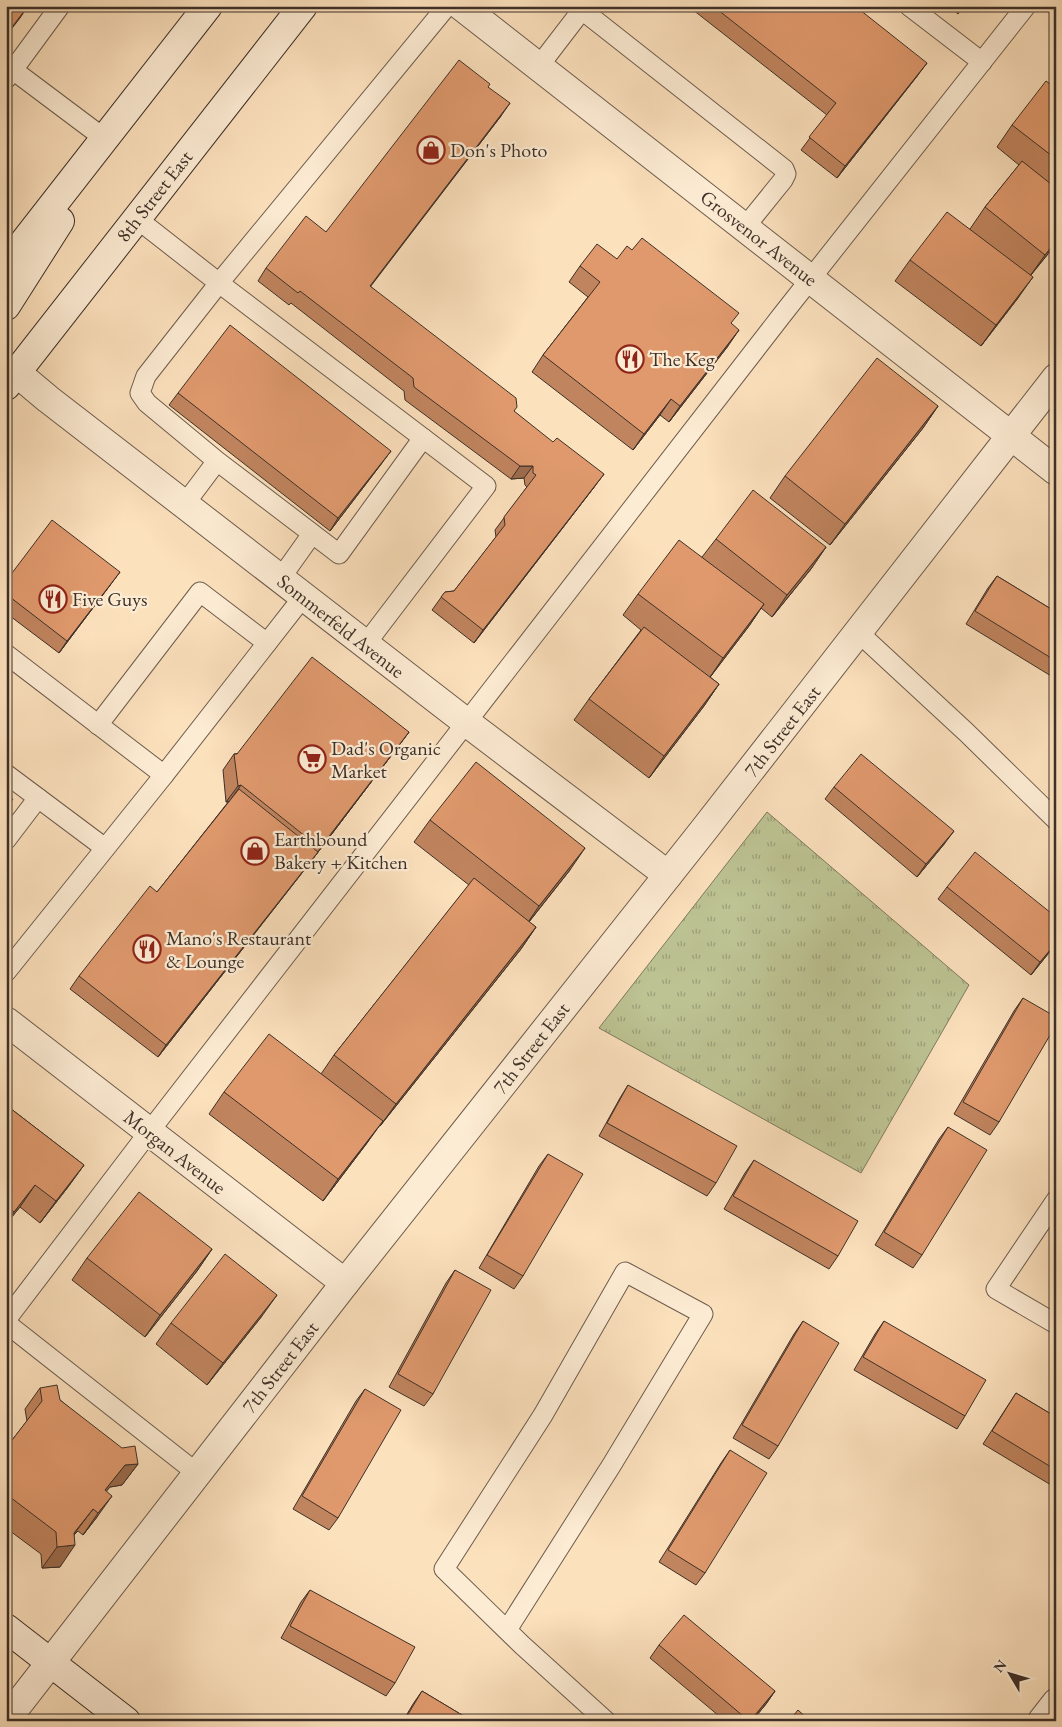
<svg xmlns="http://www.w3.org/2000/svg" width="1062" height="1727" font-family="'EB Garamond',serif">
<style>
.park{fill:url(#park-tufts);stroke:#7d7a5e}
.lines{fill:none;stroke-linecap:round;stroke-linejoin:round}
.lane-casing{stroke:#6d5c4d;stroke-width:21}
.street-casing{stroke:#6d5c4d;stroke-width:30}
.secondary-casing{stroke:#3d3028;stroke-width:30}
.lane{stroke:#fdecd4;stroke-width:19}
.street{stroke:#fdecd4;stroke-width:28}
.secondary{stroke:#fdecd4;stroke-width:28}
.wall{fill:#c0845e;stroke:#3d3028}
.shaded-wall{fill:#9c6b4c;stroke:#3d3028}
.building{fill:#df996d;stroke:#3d3028}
.labels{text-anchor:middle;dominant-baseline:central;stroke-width:4.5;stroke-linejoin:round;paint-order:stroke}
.poi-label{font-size:20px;fill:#3d3028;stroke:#fdecd4;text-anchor:start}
.street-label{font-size:20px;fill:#3d3028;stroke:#fdecd4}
</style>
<defs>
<pattern id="park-tufts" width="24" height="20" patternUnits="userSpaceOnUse" patternTransform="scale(1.25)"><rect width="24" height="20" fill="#bdc393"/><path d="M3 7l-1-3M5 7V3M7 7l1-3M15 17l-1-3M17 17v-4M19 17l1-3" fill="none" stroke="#9b9f78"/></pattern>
</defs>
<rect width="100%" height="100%" fill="#fce1bd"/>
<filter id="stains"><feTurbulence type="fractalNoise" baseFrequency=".004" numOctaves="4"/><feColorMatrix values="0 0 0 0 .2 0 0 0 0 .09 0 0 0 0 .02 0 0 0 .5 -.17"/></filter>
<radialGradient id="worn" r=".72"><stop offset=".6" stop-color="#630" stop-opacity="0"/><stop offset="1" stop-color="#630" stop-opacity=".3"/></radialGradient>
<polygon class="park" points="767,812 969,985 861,1173 599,1028"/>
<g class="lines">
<g class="lane-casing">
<g id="lane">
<polyline points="909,6 982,62"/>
<polyline points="582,10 784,169 786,174 783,180 745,227"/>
<polyline points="539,66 585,6"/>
<polyline points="13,70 60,6"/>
<polyline points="6,79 13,70 105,139"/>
<polyline points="136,218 219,283 447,6"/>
<polyline points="184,505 217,461 147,403 140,393 146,376 219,283 423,438 339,554 217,461"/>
<polyline points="280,579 312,534"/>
<polyline points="859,633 966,732 1056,820"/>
<polyline points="365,645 486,486 423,438"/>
<polyline points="6,654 164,775 303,597"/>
<polyline points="98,725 200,592 267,643"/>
<polyline points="6,774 105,848"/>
<polyline points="6,840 38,798"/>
<polyline points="6,972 164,775"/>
<polyline points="1056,1200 996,1289 1056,1324"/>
<polyline points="6,1320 149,1132 782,315 1026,6"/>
<polyline points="6,1323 198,1474"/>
<polyline points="507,1630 611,1466 703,1314 625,1272 543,1415 444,1569 522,1645 606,1721"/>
</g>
</g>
<g class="street-casing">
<g id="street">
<polyline points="461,6 1056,471"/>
<polyline points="17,373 48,399 466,722 668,875"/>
<polyline points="6,1021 345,1283"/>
<polyline points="6,1720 345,1283 703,831 1056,378"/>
<polyline points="1042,1721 1056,1703"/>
</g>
</g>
<g class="secondary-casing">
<g id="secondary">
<polyline points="6,265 208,6"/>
<polyline points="6,306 60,221"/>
<polyline points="6,386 303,6"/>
<polyline points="6,1628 126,1721"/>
</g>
</g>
<use href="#lane" class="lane"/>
<use href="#street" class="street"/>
<use href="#secondary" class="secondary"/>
</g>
<g class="wall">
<polygon points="688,6 855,6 918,75 837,178 801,150 827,115"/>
<polygon points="949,6 964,6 958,14"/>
<polygon points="488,87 501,116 370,286 514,412 595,486 474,643 432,610 445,592 454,591 496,537 495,530 527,487 525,485 524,478 511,479 405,400 404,391 291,303 289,305 258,281 266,268 326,232"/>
<polygon points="1056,88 1056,244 1031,275 1018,298 981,346 895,281 910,260 970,229 985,207 1019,165 997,147 1012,125"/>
<polygon points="617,259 731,323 728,346 669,422 660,415 633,450 532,372 543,355 588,297 569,282 580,266"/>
<polygon points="178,393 382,463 330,531 169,405"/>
<polygon points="938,406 923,428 830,545 770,498 785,476"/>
<polygon points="716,539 826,547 811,569 772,617 761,608 749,626 710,677 719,684 704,706 649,778 574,720 589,699 641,630 623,615 638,594 702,557"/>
<polygon points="997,576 1056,612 1056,679 966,624 988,588"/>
<polygon points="6,581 111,584 59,653 6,613"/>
<polygon points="409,732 397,748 309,864 158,1057 70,989 79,976 157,892 229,801 226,802 223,770 234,754"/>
<polygon points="834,787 945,843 917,877 825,799"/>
<polygon points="430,820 570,870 529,922 536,927 521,949 380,1126 379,1125 367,1143 323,1201 209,1114 224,1092 321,1074 334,1055 469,885 414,842"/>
<polygon points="947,887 1056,917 1056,944 1031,975 938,899"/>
<polygon points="1023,998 999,1122 990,1135 954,1114 1014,1011"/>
<polygon points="628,1085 716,1183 707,1196 599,1136 620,1098"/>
<polygon points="6,1105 84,1165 68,1187 40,1223 20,1207 6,1224"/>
<polygon points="948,1127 922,1255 913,1268 875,1245 939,1139"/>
<polygon points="548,1154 523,1276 514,1289 479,1268 539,1166"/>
<polygon points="754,1160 838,1256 829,1269 724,1209 745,1173"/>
<polygon points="212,1249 197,1271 145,1337 72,1280 87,1258"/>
<polygon points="455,1270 433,1394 424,1406 389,1387 446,1283"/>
<polygon points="262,1316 207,1385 156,1344 171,1323"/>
<polygon points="803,1321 778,1446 769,1459 733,1438 794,1334"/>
<polygon points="884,1321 965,1416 957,1429 854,1370 875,1334"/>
<polygon points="40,1388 60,1400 138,1464 122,1485 110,1487 106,1491 97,1517 83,1535 78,1531 74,1535 60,1567 42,1568 41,1554 6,1528 6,1448 27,1421 25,1409"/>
<polygon points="365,1389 338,1518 329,1530 293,1509 356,1401"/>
<polygon points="1016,1393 1056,1417 1056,1488 983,1444"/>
<polygon points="730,1450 705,1573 696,1585 659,1562 721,1463"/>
<polygon points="310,1590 395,1683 386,1696 281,1638 301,1602"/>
<polygon points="659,1645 775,1691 766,1704 752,1721 725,1721 650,1658"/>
<polygon points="422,1691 472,1721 403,1721 413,1704"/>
</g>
<g class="shaded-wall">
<polygon points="28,6 20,18 6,36 6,35"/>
<polygon points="927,63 918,75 837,178 845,166"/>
<polygon points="510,103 501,116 361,299 370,286"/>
<polygon points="1056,241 1056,244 1030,276 1045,255"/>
<polygon points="1033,277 1018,298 981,346 996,325"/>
<polygon points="739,330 728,346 669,422 680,406"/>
<polygon points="671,399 660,415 633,450 644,434"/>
<polygon points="938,406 923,428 830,545 845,524"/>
<polygon points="391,451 382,463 330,531 338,518"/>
<polygon points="520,466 533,466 524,478 511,479"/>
<polygon points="604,474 595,486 474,643 483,630"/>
<polygon points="826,547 811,569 772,617 787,595"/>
<polygon points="120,572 111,584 59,653 67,641"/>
<polygon points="764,604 749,626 708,680 723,658"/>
<polygon points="719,684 704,706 649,778 664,756"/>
<polygon points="409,732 397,748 309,864 158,1057 166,1045 318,852"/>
<polygon points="241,785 230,801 226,802 238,786"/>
<polygon points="954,831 945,843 917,877 926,864"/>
<polygon points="585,848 570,870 524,928 539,906"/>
<polygon points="536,927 521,949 380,1126 396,1104"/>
<polygon points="1056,943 1056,944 1031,975 1040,962"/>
<polygon points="383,1121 367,1143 323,1201 338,1179"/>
<polygon points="84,1165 68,1187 40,1223 56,1201"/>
<polygon points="35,1185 20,1207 6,1224 14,1212"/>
<polygon points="212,1249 197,1271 145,1337 160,1315"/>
<polygon points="277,1295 262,1316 207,1385 223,1363"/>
<polygon points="138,1464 122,1485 110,1487 90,1512 105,1490 125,1465"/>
<polygon points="112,1496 97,1517 83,1535 98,1513"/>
<polygon points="93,1509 65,1546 75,1545 60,1567 42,1568 57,1547 74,1533"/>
<polygon points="775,1691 766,1704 752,1721 750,1721"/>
</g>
<g class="building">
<polygon points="6,6 28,6 6,35"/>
<polygon points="713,6 855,6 927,63 845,166 809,137 836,103"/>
<polygon points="459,60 490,84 488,87 510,103 370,286 516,398 517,407 514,411 553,442 557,438 604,474 483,630 441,597 445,592 454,591 505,525 504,517 536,475 533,473 533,466 520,466 414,387 413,378 300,291 298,293 266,268 306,216 326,232"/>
<polygon points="1046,81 1056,88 1056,159 1012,125"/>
<polygon points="1022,161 1056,188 1056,241 1045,255 985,207"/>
<polygon points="947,212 1033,277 996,325 910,260"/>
<polygon points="642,238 739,313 731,323 739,330 680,406 671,399 644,434 543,355 600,282 580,266 597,244 617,259 627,246 632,250"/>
<polygon points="230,325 391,451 338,518 178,393"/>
<polygon points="877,358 938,406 845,524 785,476"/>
<polygon points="753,490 826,547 787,595 716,539"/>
<polygon points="52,520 120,572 67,641 6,594 6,581"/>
<polygon points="679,540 764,604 723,658 638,594"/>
<polygon points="997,576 1056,612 1056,661 975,611"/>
<polygon points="644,627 719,684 664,756 589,699"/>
<polygon points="312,657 409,732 320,848 241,785 238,786 234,754 237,754"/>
<polygon points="861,754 954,831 926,864 834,787"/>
<polygon points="476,762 585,848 539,906 430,820"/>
<polygon points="239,789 318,852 166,1045 79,976 150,886 157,892"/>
<polygon points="6,794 13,799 6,808"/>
<polygon points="975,852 1056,917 1056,943 1040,962 947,887"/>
<polygon points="474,878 536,927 396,1104 334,1055"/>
<polygon points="1023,998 1056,1017 1056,1025 999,1122 963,1102"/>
<polygon points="269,1034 383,1121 338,1179 224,1092"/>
<polygon points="628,1085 737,1146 716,1183 607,1123"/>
<polygon points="6,1105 84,1165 56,1201 35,1185 14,1212 6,1206"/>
<polygon points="948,1127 987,1150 922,1255 884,1232"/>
<polygon points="548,1154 583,1174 523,1276 487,1255"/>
<polygon points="754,1160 858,1221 838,1256 733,1196"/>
<polygon points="139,1192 212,1249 160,1315 87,1258"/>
<polygon points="225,1254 277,1295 223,1363 171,1323"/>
<polygon points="455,1270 491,1290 433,1394 398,1374"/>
<polygon points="803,1321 839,1343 778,1446 742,1425"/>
<polygon points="884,1321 986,1380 965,1416 863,1357"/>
<polygon points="57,1385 60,1400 122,1448 135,1446 138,1464 125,1465 105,1490 112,1496 98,1513 93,1509 74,1533 75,1545 57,1547 56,1532 6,1494 6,1448 42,1401 40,1388"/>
<polygon points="365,1389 401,1410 338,1518 302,1496"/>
<polygon points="1016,1393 1056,1417 1056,1470 992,1431"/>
<polygon points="730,1450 767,1473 705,1573 668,1550"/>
<polygon points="310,1590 415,1647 395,1683 290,1626"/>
<polygon points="684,1615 775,1691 750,1721 749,1721 659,1645"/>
<polygon points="422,1691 472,1721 404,1721"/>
<polygon points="798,1710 810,1721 789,1721"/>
</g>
<defs>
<g id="shop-ring" transform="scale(1.4375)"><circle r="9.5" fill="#fdecd4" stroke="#8f2418" stroke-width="1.5"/><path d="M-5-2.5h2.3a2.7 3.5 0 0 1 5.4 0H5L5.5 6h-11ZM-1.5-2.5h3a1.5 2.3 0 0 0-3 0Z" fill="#8f2418"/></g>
<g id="restaurant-ring" transform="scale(1.4375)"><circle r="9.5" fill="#fdecd4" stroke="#8f2418" stroke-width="1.5"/><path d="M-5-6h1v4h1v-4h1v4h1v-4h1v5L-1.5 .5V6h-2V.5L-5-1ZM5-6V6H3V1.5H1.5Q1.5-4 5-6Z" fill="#8f2418"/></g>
<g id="supermarket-ring" transform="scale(1.4375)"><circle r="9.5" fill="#fdecd4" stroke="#8f2418" stroke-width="1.5"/><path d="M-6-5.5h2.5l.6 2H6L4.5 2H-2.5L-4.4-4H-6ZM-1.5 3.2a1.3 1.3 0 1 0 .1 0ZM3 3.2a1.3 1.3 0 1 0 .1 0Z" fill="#8f2418"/></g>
</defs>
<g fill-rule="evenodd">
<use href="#shop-ring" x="431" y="150"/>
<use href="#restaurant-ring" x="630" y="359"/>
<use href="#restaurant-ring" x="53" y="599"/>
<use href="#supermarket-ring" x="312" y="759"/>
<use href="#shop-ring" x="255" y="851"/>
<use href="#restaurant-ring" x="147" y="949"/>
</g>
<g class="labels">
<g class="poi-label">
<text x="450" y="150">Don's Photo</text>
<text x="649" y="359">The Keg</text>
<text x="72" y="599">Five Guys</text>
<text x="331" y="748">Dad's Organic<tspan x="331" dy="23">Market</tspan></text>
<text x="274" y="839">Earthbound<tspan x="274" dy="23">Bakery + Kitchen</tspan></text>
<text x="166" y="938">Mano's Restaurant<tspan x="166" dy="23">&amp; Lounge</tspan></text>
</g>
<g class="street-label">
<text transform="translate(154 196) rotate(-52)">8th Street East</text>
<text transform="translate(759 238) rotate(38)">Grosvenor Avenue</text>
<text transform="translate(341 626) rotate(38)">Sommerfeld Avenue</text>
<text transform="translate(782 731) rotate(-52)">7th Street East</text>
<text transform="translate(531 1048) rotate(-52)">7th Street East</text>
<text transform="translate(175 1152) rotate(38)">Morgan Avenue</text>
<text transform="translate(280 1367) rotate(-52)">7th Street East</text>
</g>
</g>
<rect width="1062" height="1727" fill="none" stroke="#fce1bd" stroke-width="25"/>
<rect x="8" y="8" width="1047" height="1712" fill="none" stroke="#3d3028" stroke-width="2.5"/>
<rect x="12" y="12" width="1037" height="1702" fill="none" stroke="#3d3028"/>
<g transform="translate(1010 1674) rotate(308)" stroke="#fdecd4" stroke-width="4" paint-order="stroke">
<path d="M0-4L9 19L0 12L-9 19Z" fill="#3d3028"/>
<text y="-8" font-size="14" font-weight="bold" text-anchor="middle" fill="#3d3028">N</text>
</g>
<rect width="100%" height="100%" filter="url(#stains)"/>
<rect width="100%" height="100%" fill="url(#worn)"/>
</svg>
